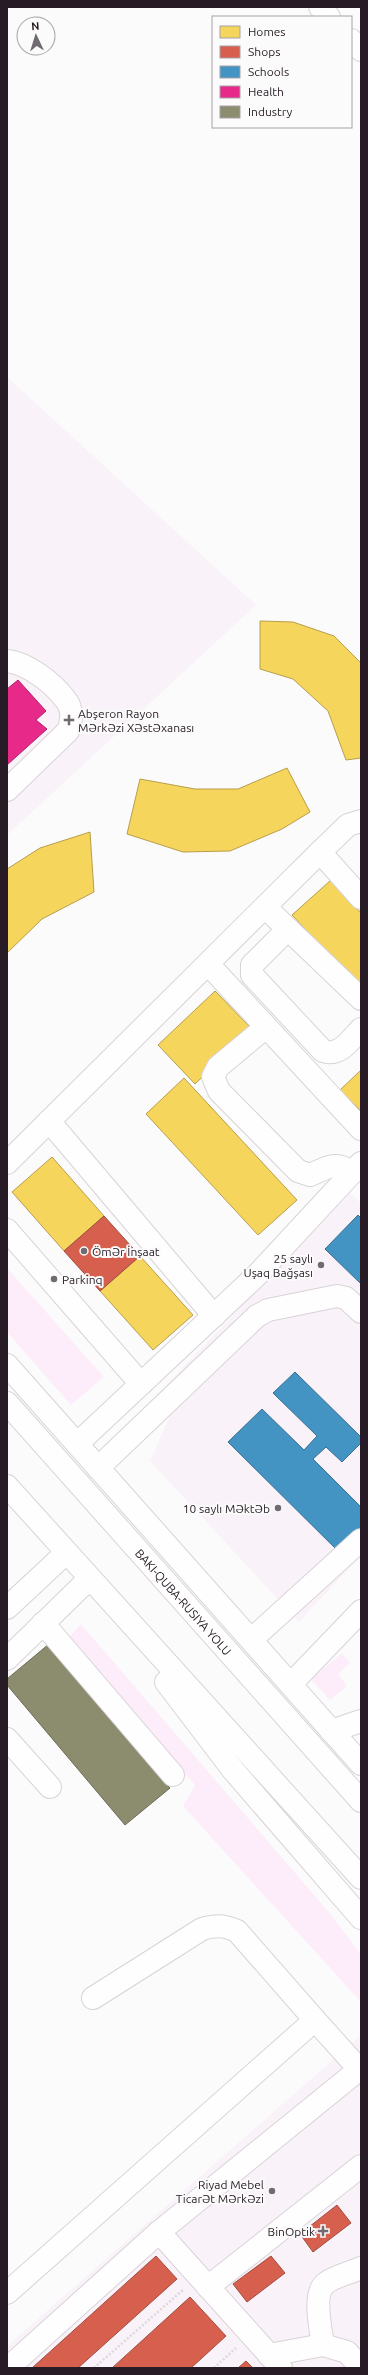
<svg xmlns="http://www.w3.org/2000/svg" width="368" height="2375" font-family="Ubuntu,sans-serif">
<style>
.built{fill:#faf2f9}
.green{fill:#fdedfa}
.homes{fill:#f6d55c;stroke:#b89e4c}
.shops{fill:#d6604d;stroke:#a24c41}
.schools{fill:#4393c3;stroke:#3b6f94}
.health{fill:#e7298a;stroke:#ad256c}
.industry{fill:#8c8c6e;stroke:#6e6a58}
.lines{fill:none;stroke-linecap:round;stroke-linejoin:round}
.minor-casing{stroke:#d8d3d7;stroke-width:24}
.highway-casing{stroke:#d8d3d7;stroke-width:24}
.path{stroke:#dadada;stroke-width:2.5;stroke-dasharray:2 2;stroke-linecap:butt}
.minor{stroke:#fefefe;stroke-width:22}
.highway{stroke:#fefefe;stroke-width:22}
.poi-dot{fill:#716a70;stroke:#fbfbfb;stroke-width:1.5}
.labels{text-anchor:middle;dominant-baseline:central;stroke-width:4;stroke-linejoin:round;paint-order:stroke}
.poi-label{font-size:12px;fill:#271c25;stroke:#fbfbfb;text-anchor:end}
.street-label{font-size:12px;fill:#271c25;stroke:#fbfbfb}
</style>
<rect width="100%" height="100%" fill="#fbfbfb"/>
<g class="built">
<polygon points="7,377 256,605 7,835"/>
<polygon points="350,1193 361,1203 361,1556 299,1622 150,1461 169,1418 151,1401"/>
<polygon points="361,2035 361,2368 7,2368 7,2346"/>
</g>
<g class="green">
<polygon points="7,1268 104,1377 71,1405 7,1332"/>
<polygon points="81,1624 327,1910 361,1954 361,2002 183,1806 195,1785 66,1641"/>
<polygon points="342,1653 350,1663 338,1674 347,1686 330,1700 311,1679"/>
</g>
<g class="homes">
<polygon points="260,621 293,622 334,636 361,663 361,758 346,760 328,711 293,679 260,669"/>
<polygon points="287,768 310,812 282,829 230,851 183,852 127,834 140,779 195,789 238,789"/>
<polygon points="90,832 94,892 42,919 7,953 7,869 40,848"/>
<polygon points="331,880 361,913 361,990 292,915"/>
<polygon points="215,991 252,1029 195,1084 158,1045"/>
<polygon points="361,1070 361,1111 340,1090"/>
<polygon points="184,1078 297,1200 258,1235 146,1114"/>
<polygon points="52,1157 104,1216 64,1251 12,1192"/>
<polygon points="140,1256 193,1315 153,1350 100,1291"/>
</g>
<g class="shops">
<polygon points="104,1216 140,1256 100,1291 64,1251"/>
<polygon points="337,2205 351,2223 313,2252 300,2234"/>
<polygon points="156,2256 177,2279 78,2368 32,2368"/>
<polygon points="271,2256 285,2273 247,2302 233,2284"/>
<polygon points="190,2297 226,2336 191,2368 112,2368"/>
<polygon points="246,2361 253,2368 238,2368"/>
</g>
<g class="schools">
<polygon points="358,1215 361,1218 361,1284 325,1249"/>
<polygon points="295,1372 361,1437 361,1443 342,1462 326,1447 313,1459 361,1507 361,1531 339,1552 228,1442 262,1409 304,1450 317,1436 273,1393"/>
</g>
<polygon class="health" points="18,680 46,711 36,720 47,729 7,765 7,689"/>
<polygon class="industry" points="49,1644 170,1788 125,1825 7,1685 7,1679"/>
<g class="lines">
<g class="minor-casing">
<g id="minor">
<polyline points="320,7 329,17"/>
<polyline points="351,40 361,50"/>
<path d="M7 661C27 663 52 682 65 699 73 708 72 721 68 731L7 790"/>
<polyline points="320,852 361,898"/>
<polyline points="265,907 361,999"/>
<path d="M288 929 252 965V975L323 1051C340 1057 350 1040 361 1029"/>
<polyline points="208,964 361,1129"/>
<path d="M266 1027 218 1067 213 1077 219 1091 298 1171 310 1175C327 1168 336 1160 352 1173"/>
<polyline points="49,1121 214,1316"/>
<polyline points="7,1163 320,852 348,825 361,821"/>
<polyline points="7,1230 141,1384"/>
<polyline points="77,1444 257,1275 361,1163"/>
<polyline points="98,1468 257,1316 268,1310 337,1296 346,1298 361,1312"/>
<polyline points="7,1608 66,1553"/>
<polyline points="43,1623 173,1775"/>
<polyline points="252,1639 361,1540"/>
<polyline points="7,1659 89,1579"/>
<polyline points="291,1684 361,1611"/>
<polyline points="331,1731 361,1721"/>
<polyline points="7,1739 50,1787"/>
<path d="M93 1998 202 1929C216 1925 224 1925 237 1931L315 2020"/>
<polyline points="159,2232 281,2368"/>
<polyline points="208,2287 361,2166"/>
<polyline points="7,2293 315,2020 359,2069"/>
<path d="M323 2345C321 2330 312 2293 326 2283 335 2276 350 2273 361 2268"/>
<polyline points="269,2355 323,2345 347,2352 361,2368"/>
<polyline points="8,2368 159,2232 361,2068"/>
</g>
</g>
<g class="highway-casing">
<g id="highway">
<polyline points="7,1365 361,1764"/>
<path id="s1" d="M7 1403 361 1801"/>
<polyline points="7,1486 361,1878"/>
<polyline points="166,1682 233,1770 361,1918"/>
</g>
</g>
<g class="path">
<polyline points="94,2368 184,2289"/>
<polyline points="214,2368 236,2348"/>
</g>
<use href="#minor" class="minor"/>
<use href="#highway" class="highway"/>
</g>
<g class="poi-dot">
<path d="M67 714h4v4h4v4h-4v4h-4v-4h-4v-4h4z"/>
<circle cx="84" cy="1251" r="4"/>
<circle cx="321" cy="1265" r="4"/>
<circle cx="54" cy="1279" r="4"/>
<circle cx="278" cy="1508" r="4"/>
<circle cx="272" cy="2191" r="4"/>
<path d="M321 2225h4v4h4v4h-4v4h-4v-4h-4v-4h4z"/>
</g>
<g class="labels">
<g class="poi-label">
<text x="78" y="713" text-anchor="start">Abşeron Rayon<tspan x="78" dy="14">Mərkəzi Xəstəxanası</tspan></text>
<text x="92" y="1251" text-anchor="start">Ömər İnşaat</text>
<text x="313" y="1258">25 saylı<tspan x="313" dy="14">Uşaq Bağşası</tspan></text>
<text x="62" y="1279" text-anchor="start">Parkinq</text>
<text x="270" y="1508">10 saylı Məktəb</text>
<text x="264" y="2184">Riyad Mebel<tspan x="264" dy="14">Ticarət Mərkəzi</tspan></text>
<text x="315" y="2231">BinOptik</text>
</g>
<g class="street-label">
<text stroke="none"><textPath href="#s1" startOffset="266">BAKI-QUBA-RUSIYA YOLU</textPath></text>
</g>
</g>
<rect width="368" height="2375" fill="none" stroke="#271c25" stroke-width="16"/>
<rect x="212" y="16" width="140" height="112" fill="#fbfbfb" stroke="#a6a2a5"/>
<rect x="220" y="26" width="20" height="12" fill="#f6d55c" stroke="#a6a2a5"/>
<text x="248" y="36" font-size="12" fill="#271c25">Homes</text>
<rect x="220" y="46" width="20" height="12" fill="#d6604d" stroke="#a6a2a5"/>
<text x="248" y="56" font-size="12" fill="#271c25">Shops</text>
<rect x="220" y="66" width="20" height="12" fill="#4393c3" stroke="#a6a2a5"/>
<text x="248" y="76" font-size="12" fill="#271c25">Schools</text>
<rect x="220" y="86" width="20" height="12" fill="#e7298a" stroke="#a6a2a5"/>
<text x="248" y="96" font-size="12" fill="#271c25">Health</text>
<rect x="220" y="106" width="20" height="12" fill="#8c8c6e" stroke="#a6a2a5"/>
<text x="248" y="116" font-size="12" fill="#271c25">Industry</text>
<g transform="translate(36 36) rotate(356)"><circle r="19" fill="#fbfbfb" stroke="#a6a2a5"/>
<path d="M0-3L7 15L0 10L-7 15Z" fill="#716a70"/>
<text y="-6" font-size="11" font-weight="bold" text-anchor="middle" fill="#271c25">N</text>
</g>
</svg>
